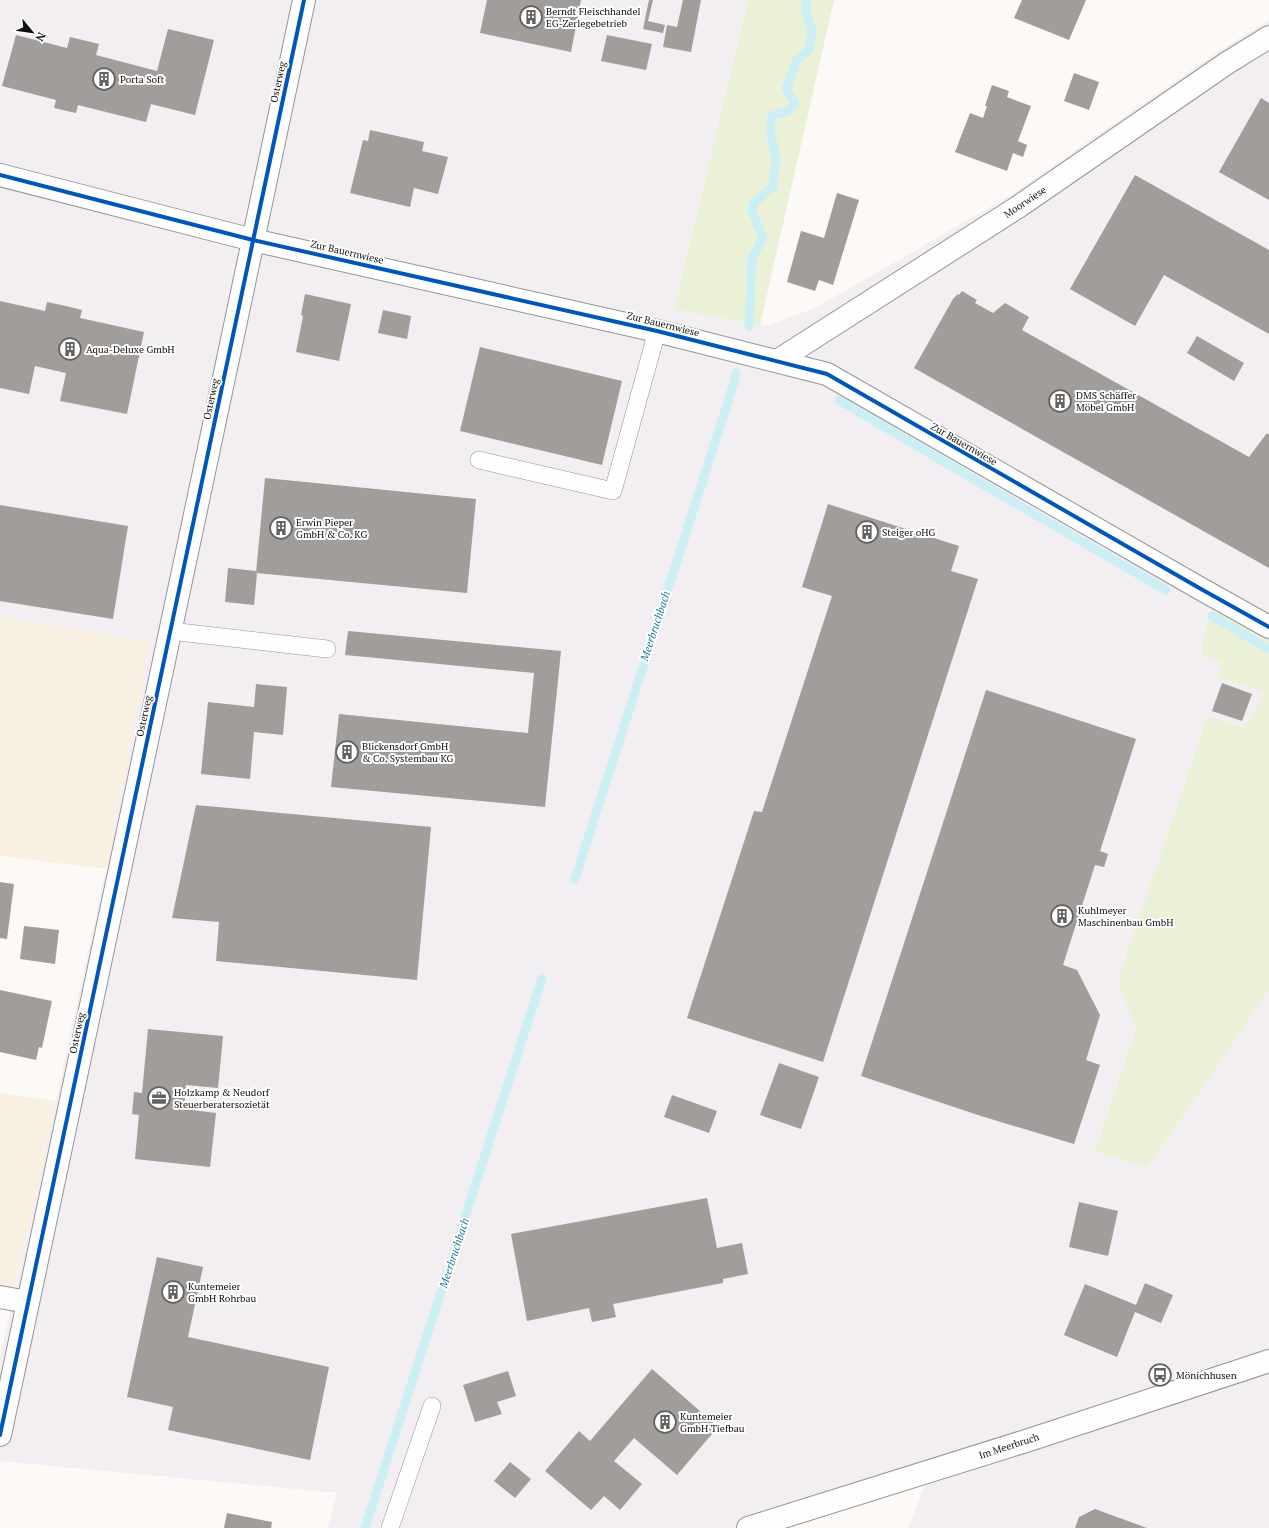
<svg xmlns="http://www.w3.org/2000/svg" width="1269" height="1528" font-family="'PT Serif',serif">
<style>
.industrial{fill:#f3eef2}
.farmland{fill:#f8f1e2}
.green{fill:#ebf1d6}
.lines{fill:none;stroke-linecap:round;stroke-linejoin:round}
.stream{stroke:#cceff6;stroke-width:9}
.building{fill:#a09d9b}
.lane-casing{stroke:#969594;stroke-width:18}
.street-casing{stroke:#969594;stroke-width:24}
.lane{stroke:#fffefe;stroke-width:17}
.street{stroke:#fffefe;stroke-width:22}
.cycleway-casing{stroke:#fff;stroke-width:6}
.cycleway{stroke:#0057b8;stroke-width:4}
.labels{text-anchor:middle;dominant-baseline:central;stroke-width:4;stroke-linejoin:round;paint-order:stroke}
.poi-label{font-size:10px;fill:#101010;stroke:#fff;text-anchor:start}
.street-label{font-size:10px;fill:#101010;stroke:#fff}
.water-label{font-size:11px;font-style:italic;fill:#187c9c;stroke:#fff}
</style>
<rect width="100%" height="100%" fill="#fcf9f6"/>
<polygon class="industrial" points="0,0 748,0 681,280 679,294 674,309 760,325 770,325 817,307 1011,195 1219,51 1269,20 1269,629 1209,620 1205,628 1202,656 1223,662 1218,677 1265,692 1244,728 1207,716 1118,980 1137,1030 1095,1152 1147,1168 1269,991 1269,1528 909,1528 925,1484 788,1528 328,1528 337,1493 0,1461 0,1358 106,869 150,642 0,617"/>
<g class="farmland">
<polygon points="0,617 150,642 106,869 0,856"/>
<polygon points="0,1093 56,1101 15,1287 0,1285"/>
</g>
<g class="green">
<polygon points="748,0 834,0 760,325 674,309 679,294 681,280"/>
<path d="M1226 609 1269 629V991L1147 1168 1095 1152 1136 1030 1118 980 1207 716 1244 728 1265 692 1218 677 1223 662 1202 656C1204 633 1202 619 1226 609Z"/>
</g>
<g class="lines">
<g class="stream">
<polyline points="749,326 752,258 763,238 752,212 754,203 773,186 773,179 776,161 770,129 772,116 791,109 795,104 786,89 797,60 809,50 812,32 805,8 807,0"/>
<polyline points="839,400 975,480 1166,590"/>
<polyline points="1212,616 1269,649"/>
<polyline points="575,879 734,383 736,373"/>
<polyline points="365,1528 542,978"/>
</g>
</g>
<g class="building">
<polygon points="487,0 581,0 571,52 480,33"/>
<polygon points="649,0 653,0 648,21 665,25 663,33 643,29"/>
<polygon points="683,0 701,0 691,52 663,47 667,25 677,27"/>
<polygon points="1022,0 1086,0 1069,40 1014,18"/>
<polygon points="168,29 214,40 195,115 151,104 146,122 78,105 76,113 54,108 56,100 2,86 16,35 67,48 70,37 99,44 96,55 157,71"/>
<polygon points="607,35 652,44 646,70 601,61"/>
<polygon points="1074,73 1099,82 1089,110 1064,101"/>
<polygon points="992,85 1009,91 1007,97 1031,106 1018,141 1027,145 1023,157 1013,153 1007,171 955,152 970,113 983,118 987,106 985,106"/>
<polygon points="1261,98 1269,103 1269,200 1219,172"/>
<polygon points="370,130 424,142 422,151 448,157 438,194 414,188 410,207 350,193 363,140 368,141"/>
<polygon points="1135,175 1269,250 1269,334 1164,275 1135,326 1070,289"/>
<polygon points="837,193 859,200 833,285 819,280 815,291 787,282 801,231 824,238"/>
<polygon points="962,291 977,300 975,303 993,313 1005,303 1029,317 1022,330 1249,457 1267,433 1269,435 1269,568 914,368 953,299 958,294 959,295"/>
<polygon points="305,294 351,304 339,361 296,352 303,316 301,315"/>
<polygon points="0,301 45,311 47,302 66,306 82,310 80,318 144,332 127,414 60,401 66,373 35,366 29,394 0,388"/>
<polygon points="383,310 411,316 407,339 378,333"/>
<polygon points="1197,336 1244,363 1234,381 1187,353"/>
<polygon points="480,347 622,381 602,465 460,431"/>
<polygon points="265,478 476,499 467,593 256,573"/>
<polygon points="828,504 959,546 951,571 978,579 823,1062 687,1018 754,811 762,812 832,596 802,587"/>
<polygon points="0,505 128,526 113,619 0,601"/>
<polygon points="228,568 256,571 256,573 257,574 254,605 225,602"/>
<polygon points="348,631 561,651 545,807 331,787 339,714 528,733 534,673 345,655"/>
<polygon points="1222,683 1252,694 1242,721 1212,711"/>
<polygon points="256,684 287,687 283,735 254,732 250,779 201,774 208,702 254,707"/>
<polygon points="986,690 1136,739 1100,851 1108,854 1106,861 1104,867 1095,865 1063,965 1077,970 1100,1015 1086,1060 1100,1065 1074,1144 981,1116 861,1076"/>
<polygon points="196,805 431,827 417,980 216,961 219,922 172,918"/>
<polygon points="0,882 14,884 7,939 0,938"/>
<polygon points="24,926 59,930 55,964 20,959"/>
<polygon points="0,990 52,1001 42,1048 39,1047 36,1060 0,1052"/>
<polygon points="148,1029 223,1036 218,1088 186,1085 184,1109 216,1113 210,1167 135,1159 139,1115 132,1114 134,1092 142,1093"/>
<polygon points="779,1063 819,1077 801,1129 760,1115"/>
<polygon points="672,1095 717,1111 709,1133 664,1117"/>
<polygon points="707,1198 717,1248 742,1243 748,1274 723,1279 723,1283 613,1304 616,1317 592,1322 589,1308 527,1321 511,1234"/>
<polygon points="1079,1202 1118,1211 1108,1256 1069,1247"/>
<polygon points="157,1257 203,1267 188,1337 329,1367 310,1460 168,1430 173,1407 127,1397"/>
<polygon points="1145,1283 1173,1295 1161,1323 1135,1312 1117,1357 1064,1335 1085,1284 1136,1305"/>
<polygon points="652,1369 718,1427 677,1475 634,1438 614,1461 642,1484 620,1510 604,1496 591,1510 545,1471 579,1431 590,1441"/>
<polygon points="508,1371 516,1396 497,1402 502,1414 475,1422 463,1385"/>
<polygon points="510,1462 531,1479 515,1498 494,1481"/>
<polygon points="1095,1509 1147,1528 1075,1528 1079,1517"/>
<polygon points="227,1513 272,1522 271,1528 224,1528"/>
</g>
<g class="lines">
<g class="lane-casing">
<g id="lane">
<polyline points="479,460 613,491 657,331"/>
<polyline points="170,631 327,649"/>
<polyline points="390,1528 432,1406"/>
</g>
</g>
<g class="street-casing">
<g id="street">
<polyline points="0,175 253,240 657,331 827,374 1201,589 1269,627"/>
<polyline points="777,361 1018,207 1227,63 1269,37"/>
<polyline points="0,1297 28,1302"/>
<polyline points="0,1435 304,0"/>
<polyline points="748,1528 1029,1440 1269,1361"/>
</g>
</g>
<use href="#lane" class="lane"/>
<use href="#street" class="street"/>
<g class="cycleway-casing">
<g id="cycleway">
<polyline points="0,175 253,240 657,331 827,374 1201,589 1269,627"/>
<polyline points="0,1435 304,0"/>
</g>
</g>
<use href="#cycleway" class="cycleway"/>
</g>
<defs>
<g id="building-ring" transform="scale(1.15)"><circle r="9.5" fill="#fff" stroke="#636260" stroke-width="1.5"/><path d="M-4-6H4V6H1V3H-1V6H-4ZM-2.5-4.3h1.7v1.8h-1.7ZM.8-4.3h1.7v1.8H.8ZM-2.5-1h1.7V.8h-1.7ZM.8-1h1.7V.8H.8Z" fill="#636260"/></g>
<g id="office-ring" transform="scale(1.15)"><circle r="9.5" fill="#fff" stroke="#636260" stroke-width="1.5"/><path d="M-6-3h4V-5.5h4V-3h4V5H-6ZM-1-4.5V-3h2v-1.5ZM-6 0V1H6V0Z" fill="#636260"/></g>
<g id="bus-ring" transform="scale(1.15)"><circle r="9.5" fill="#fff" stroke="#636260" stroke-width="1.5"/><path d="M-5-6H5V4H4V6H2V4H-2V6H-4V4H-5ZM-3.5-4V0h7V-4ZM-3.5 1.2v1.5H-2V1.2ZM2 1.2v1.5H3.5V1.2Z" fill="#636260"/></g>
</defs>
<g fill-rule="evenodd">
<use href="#building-ring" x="531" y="17"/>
<use href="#building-ring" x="104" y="79"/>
<use href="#building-ring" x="70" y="349"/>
<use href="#building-ring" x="1060" y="401"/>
<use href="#building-ring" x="281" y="528"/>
<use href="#building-ring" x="867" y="532"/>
<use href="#building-ring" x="347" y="752"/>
<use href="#building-ring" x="1062" y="916"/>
<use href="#office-ring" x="159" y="1098"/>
<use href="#building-ring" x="173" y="1292"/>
<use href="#bus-ring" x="1160" y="1375"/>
<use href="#building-ring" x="665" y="1422"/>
</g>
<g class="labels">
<g class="poi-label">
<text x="546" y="11">Berndt Fleischhandel<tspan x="546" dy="12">EG-Zerlegebetrieb</tspan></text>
<text x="120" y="79">Porta Soft</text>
<text x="86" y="349">Aqua-Deluxe GmbH</text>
<text x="1076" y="395">DMS Schäffer<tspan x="1076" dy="12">Möbel GmbH</tspan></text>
<text x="296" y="522">Erwin Pieper<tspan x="296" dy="12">GmbH &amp; Co. KG</tspan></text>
<text x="882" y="532">Steiger oHG</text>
<text x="362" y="746">Blickensdorf GmbH<tspan x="362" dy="12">&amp; Co. Systembau KG</tspan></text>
<text x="1078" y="910">Kuhlmeyer<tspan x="1078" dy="12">Maschinenbau GmbH</tspan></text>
<text x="174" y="1092">Holzkamp &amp; Neudorf<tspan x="174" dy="12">Steuerberatersozietät</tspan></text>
<text x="188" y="1286">Kuntemeier<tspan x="188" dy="12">GmbH Rohrbau</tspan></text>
<text x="1176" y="1375">Mönichhusen</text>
<text x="680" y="1416">Kuntemeier<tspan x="680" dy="12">GmbH Tiefbau</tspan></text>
</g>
<g class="street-label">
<text transform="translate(278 82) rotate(-78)">Osterweg</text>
<text transform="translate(1025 202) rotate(-34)">Moorwiese</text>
<text transform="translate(347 252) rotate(13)">Zur Bauernwiese</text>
<text transform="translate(663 324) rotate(14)">Zur Bauernwiese</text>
<text transform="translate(211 399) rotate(-78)">Osterweg</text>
<text transform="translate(964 444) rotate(30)">Zur Bauernwiese</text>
<text transform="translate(144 716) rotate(-78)">Osterweg</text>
<text transform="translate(77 1033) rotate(-78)">Osterweg</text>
<text transform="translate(1009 1446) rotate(-18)">Im Meerbruch</text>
</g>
<g class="water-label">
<text transform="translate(655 626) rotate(-72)">Meerbruchbach</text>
<text transform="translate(454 1253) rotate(-72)">Meerbruchbach</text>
</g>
</g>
<g transform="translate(32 32) rotate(119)" stroke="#ffffff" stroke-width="3" paint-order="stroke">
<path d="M0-3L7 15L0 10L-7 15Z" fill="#101010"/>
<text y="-6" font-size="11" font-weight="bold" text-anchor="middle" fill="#101010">N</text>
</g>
</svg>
